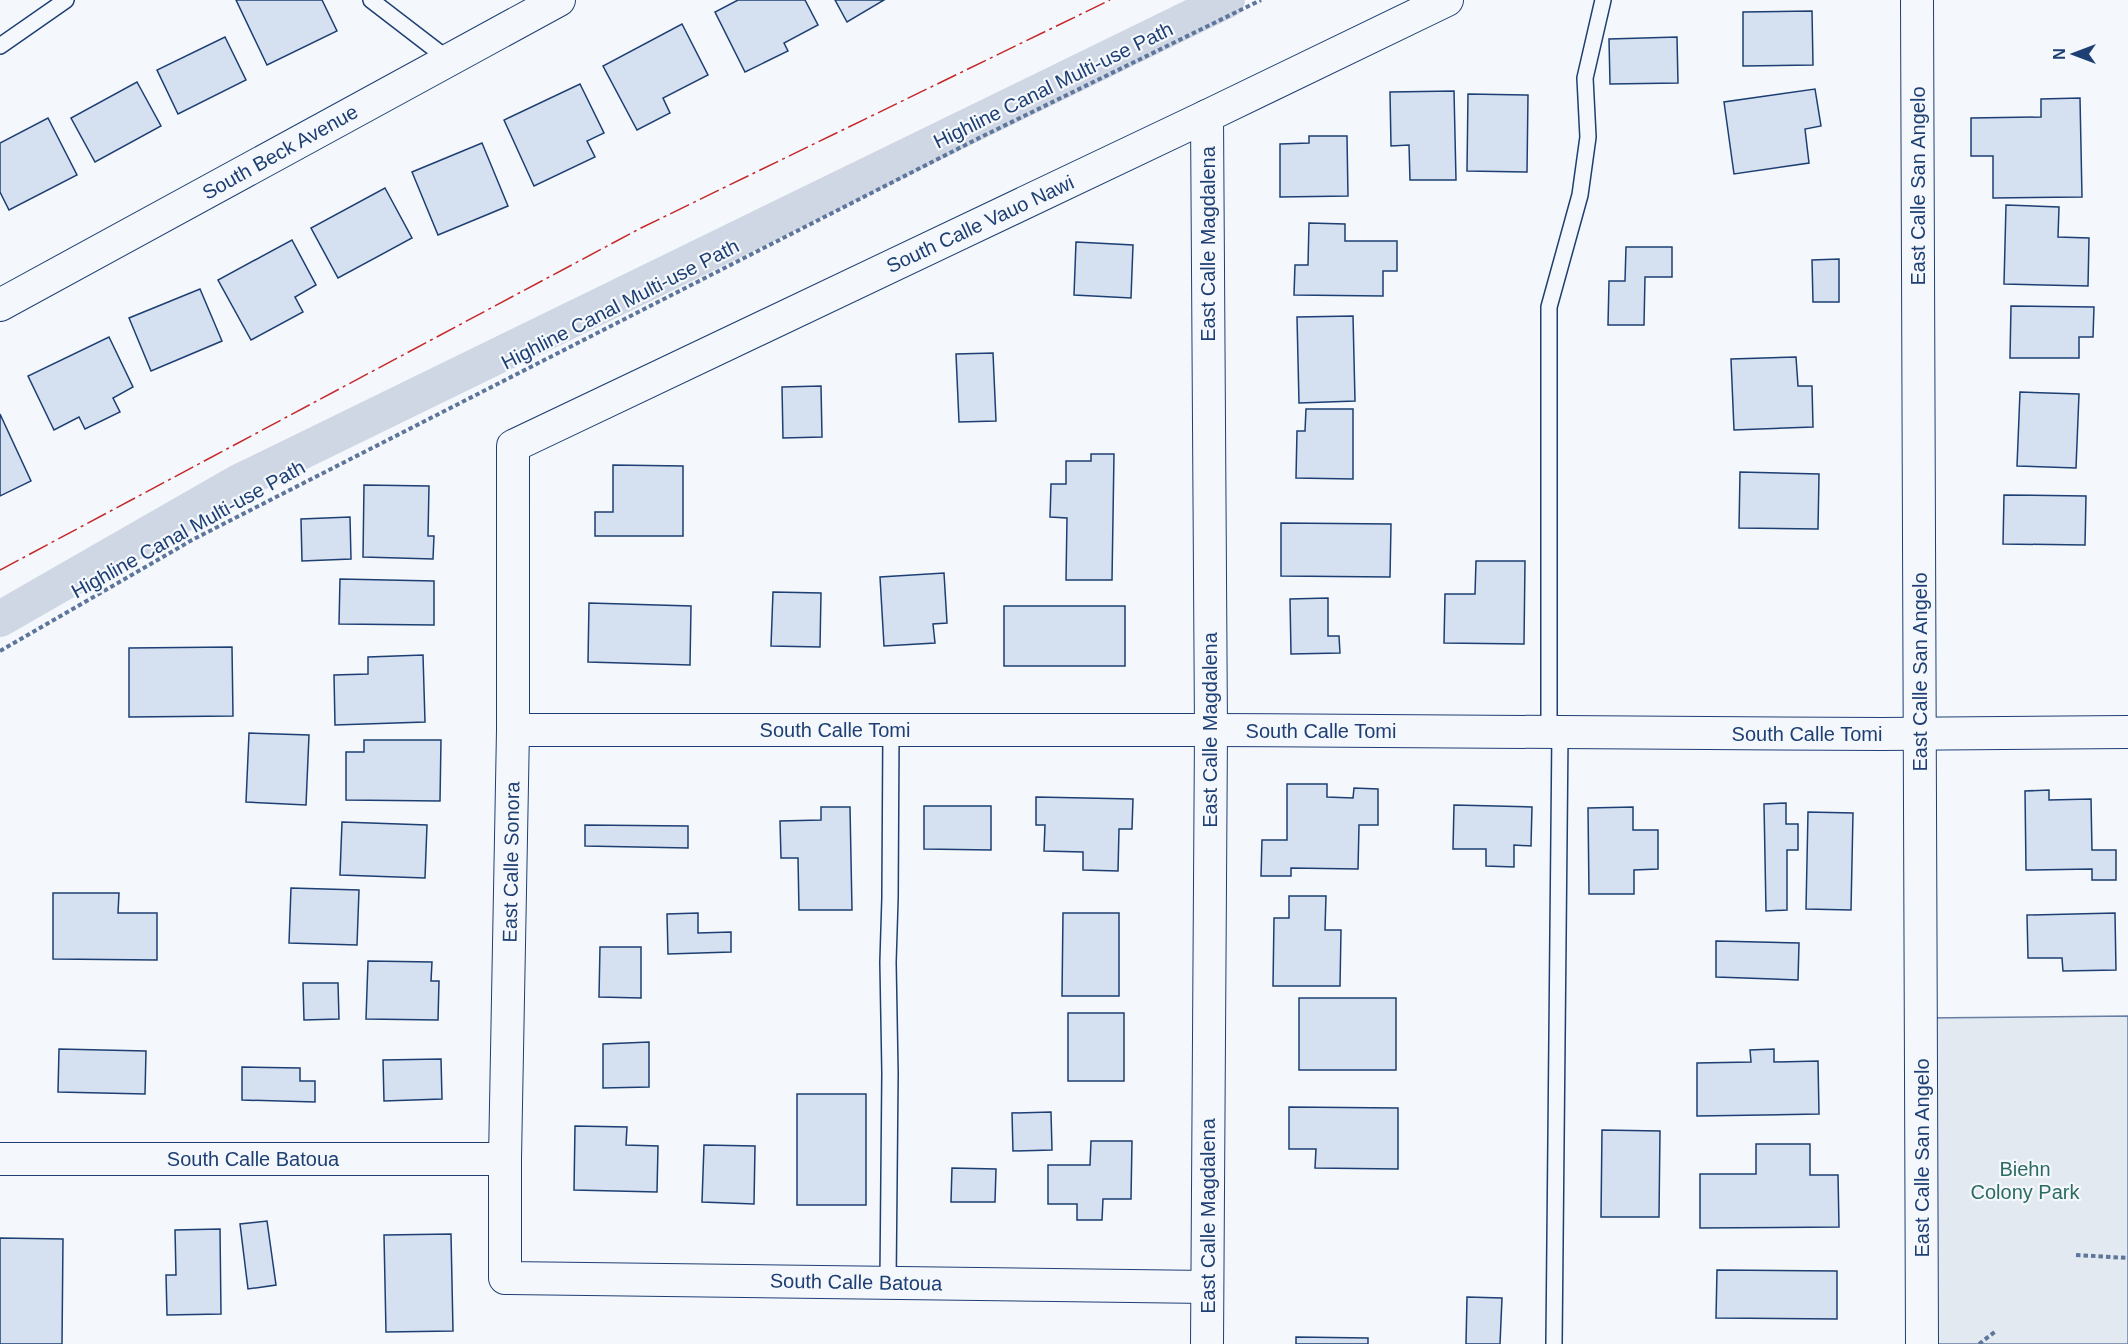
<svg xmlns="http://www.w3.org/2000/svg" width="2128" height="1344" font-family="Arial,sans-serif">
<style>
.green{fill:#e3e9f0;stroke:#687fa3;stroke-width:1.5}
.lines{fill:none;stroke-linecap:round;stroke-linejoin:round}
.canal{stroke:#cfd7e4;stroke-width:36}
.building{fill:#d5e0f0;stroke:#1d3f73;stroke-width:1.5}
.lane-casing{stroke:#1d3f73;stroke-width:18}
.street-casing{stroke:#1d3f73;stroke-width:34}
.path{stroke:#5e769c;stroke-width:4;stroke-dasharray:4.5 3;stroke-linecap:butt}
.lane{stroke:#f4f7fb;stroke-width:15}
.street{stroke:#f4f7fb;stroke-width:32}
.power{stroke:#c62828;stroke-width:1.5;stroke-dasharray:21 4.5 3 4.5;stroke-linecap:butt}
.labels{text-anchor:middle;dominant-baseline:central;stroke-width:4.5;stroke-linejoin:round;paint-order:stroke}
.street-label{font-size:20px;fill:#1d3f73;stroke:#f4f7fb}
.park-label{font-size:20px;fill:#2c6c60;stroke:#f4f7fb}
</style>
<rect width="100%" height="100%" fill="#f4f7fb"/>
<polygon class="green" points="2128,1016 2128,1344 1922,1344 1922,1018"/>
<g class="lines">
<polyline class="canal" points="0,619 237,483 1227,0"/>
</g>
<g class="building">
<polygon points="236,0 322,0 337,31 267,65"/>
<polygon points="738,0 805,0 818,25 784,43 788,51 745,72 715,12"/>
<polygon points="835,0 884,0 847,22"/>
<polygon points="1812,11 1813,65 1743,66 1743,12"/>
<polygon points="682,24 708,75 663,98 670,113 637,130 603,66"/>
<polygon points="225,37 246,80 178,114 157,70"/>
<polygon points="1677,37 1678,83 1610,84 1609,39"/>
<polygon points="137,82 161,126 95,162 71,118"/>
<polygon points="580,84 604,133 587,141 595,157 534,186 504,120"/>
<polygon points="1815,89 1821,126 1805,129 1809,163 1734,174 1724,102"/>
<polygon points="1454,91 1456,180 1410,180 1409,145 1391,146 1390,92"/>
<polygon points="1468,94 1528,95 1527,172 1467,171"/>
<polygon points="2080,98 2082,197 1993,198 1993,156 1971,156 1971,118 2041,117 2041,99"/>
<polygon points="48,118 77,175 9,210 0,192 0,143"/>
<polygon points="1309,136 1347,136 1348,196 1280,197 1280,144 1309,143"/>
<polygon points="482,143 508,206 438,235 412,172"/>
<polygon points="385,188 412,238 338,278 311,228"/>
<polygon points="2006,205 2059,207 2058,237 2089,238 2088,286 2004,284"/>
<polygon points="1309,223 1345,224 1345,241 1397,241 1397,271 1383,271 1383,296 1294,295 1295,265 1308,265"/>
<polygon points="292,240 316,285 295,297 303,312 251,340 218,280"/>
<polygon points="1076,242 1133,245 1131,298 1074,295"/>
<polygon points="1626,247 1672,247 1672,277 1645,277 1644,325 1608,325 1609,281 1625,281"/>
<polygon points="1839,259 1839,302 1813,302 1812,260"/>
<polygon points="200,289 222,341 151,371 129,318"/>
<polygon points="2011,306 2094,307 2093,337 2079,337 2079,358 2010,358"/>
<polygon points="1353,316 1355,401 1299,403 1297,317"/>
<polygon points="109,337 133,387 113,398 120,412 85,429 79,417 54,430 28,376"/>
<polygon points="993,353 996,421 959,422 956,354"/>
<polygon points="1796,357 1798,386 1812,386 1813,427 1734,430 1731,359"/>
<polygon points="821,386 822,437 783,438 782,387"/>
<polygon points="2020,392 2079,394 2076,468 2017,466"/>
<polygon points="1306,409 1353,409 1353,479 1296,478 1297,431 1305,431"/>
<polygon points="0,414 31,481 0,496"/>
<polygon points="1091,454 1114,454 1112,580 1066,580 1067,518 1050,517 1051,484 1066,484 1066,461 1091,461"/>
<polygon points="613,465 683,466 683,536 595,536 595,512 613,512"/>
<polygon points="1740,472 1819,474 1818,529 1739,528"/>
<polygon points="364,485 429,486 428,536 434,536 433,559 363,557"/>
<polygon points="2004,495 2086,496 2085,545 2003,544"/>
<polygon points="350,517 351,559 302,561 301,519"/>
<polygon points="1281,523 1391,524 1390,577 1281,576"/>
<polygon points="1476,561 1525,561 1524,644 1444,643 1445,594 1475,594"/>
<polygon points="944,573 947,623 933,624 935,643 884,646 880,577"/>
<polygon points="340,579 434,581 434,625 339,624"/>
<polygon points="773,592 821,593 820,647 771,646"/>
<polygon points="1328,598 1328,636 1339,636 1340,653 1291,654 1290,599"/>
<polygon points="589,603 691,606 690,665 588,662"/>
<rect x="1004" y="606" width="121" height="60"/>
<polygon points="232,647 233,716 129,717 129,648"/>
<polygon points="423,655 425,722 335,725 334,675 368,674 368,657"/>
<polygon points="249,733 309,735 306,805 246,802"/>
<polygon points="364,740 441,740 440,801 346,800 346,752 364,752"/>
<polygon points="1287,784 1327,784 1327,797 1353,798 1354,788 1378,789 1378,825 1359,825 1358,869 1291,868 1291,876 1261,876 1262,840 1287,840"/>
<polygon points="2049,790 2049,800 2091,799 2092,850 2116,850 2116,880 2092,880 2092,869 2026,870 2025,791"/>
<polygon points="1036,797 1133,799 1132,829 1119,829 1118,871 1083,870 1083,852 1044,851 1045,825 1036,825"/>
<polygon points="1786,803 1786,824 1798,824 1798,850 1787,850 1787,910 1766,911 1764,804"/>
<polygon points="1454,805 1532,807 1531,846 1514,845 1514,867 1486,866 1486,849 1453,849"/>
<polygon points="924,806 991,806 991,850 924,849"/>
<polygon points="821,807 850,807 852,910 799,910 798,858 781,858 780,821 821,820"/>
<polygon points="1633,807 1633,830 1658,830 1658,869 1634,870 1634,894 1589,894 1588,808"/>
<polygon points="1808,812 1853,813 1851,910 1806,909"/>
<polygon points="342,822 427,825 425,878 340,875"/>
<polygon points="585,825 688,826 688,848 585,846"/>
<polygon points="291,888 359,890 357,945 289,943"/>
<polygon points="53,893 119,893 118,913 157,913 157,960 53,959"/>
<polygon points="1289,896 1326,896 1325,930 1341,930 1340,986 1273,986 1274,918 1289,918"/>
<polygon points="698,913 698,933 731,932 731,952 668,954 667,914"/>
<polygon points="1063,913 1119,913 1119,996 1062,996"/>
<polygon points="2115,913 2116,970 2063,971 2062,958 2028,958 2027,915"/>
<polygon points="1716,941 1799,943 1798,980 1716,977"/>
<polygon points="600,947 641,947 641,998 599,997"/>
<polygon points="368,961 432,962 431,981 439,981 438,1020 366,1019"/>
<polygon points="303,983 338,983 339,1019 304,1020"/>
<rect x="1299" y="998" width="97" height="72"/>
<rect x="1068" y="1013" width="56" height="68"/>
<polygon points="649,1042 649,1087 603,1088 603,1044"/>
<polygon points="59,1049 146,1051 145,1094 58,1092"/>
<polygon points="1774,1049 1774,1062 1818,1061 1819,1114 1697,1116 1697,1063 1751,1062 1750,1050"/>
<polygon points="441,1059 442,1099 384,1101 383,1060"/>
<polygon points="242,1067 300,1068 300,1081 315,1081 315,1102 242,1100"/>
<rect x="797" y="1094" width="69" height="111"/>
<polygon points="1289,1107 1398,1108 1398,1169 1315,1168 1316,1149 1289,1149"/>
<polygon points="1051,1112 1052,1150 1013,1151 1012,1113"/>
<polygon points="575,1126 627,1127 626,1145 658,1146 657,1192 574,1190"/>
<polygon points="1602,1130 1660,1131 1659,1217 1601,1217"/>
<polygon points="1091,1141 1132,1141 1131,1199 1103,1199 1102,1220 1077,1220 1077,1204 1048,1204 1048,1165 1090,1165"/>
<polygon points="1756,1144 1810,1144 1810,1175 1838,1175 1839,1227 1700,1228 1700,1174 1756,1174"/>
<polygon points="704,1145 755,1146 754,1204 702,1202"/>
<polygon points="952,1168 996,1169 995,1202 951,1202"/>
<polygon points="267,1221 276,1285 248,1289 240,1224"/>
<polygon points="220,1229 221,1314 167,1315 166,1275 176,1275 175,1230"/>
<polygon points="451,1234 453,1331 386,1332 384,1235"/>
<polygon points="0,1238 63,1239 62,1344 0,1344"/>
<polygon points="1717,1270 1837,1271 1837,1319 1716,1318"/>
<polygon points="1467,1297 1502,1298 1500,1344 1466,1344"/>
<polygon points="1296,1337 1368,1338 1368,1344 1296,1344"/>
</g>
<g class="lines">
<g class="lane-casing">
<g id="lane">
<polyline points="371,0 449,60"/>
<polyline points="0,46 66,0"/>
<polyline points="1549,732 1549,307 1580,195 1588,137 1585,78 1603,0"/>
<polyline points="888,1283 890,1073 888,962 890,898 891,730"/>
<polyline points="1554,1344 1560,732"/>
</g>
</g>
<g class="street-casing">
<g id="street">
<polyline points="1917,0 1922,1344"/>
<polyline points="1207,116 1211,730 1207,1344"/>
<polyline points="0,305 559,0"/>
<polyline points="513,730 1211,730 1882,734 2128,732"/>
<polyline points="0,1159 505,1159"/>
<polyline points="1207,1287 505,1278 505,1159 513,730 513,446 1207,116 1447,0"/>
</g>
</g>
<g class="path">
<polyline points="0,651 192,540 979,138 1261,0"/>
<polyline points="2076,1255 2128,1258"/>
<polyline points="1979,1344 1996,1331"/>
</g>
<use href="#lane" class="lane"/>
<use href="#street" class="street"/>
<polyline class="power" points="0,570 641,228 1110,0"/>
</g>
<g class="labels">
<g class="street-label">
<text transform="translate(1053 85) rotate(-26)">Highline Canal Multi-use Path</text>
<text transform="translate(280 152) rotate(-29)">South Beck Avenue</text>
<text transform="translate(1918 186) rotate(-90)">East Calle San Angelo</text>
<text transform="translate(980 224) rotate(-25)">South Calle Vauo Nawi</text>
<text transform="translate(1208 244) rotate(-90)">East Calle Magdalena</text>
<text transform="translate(620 304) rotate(-27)">Highline Canal Multi-use Path</text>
<text transform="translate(188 529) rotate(-29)">Highline Canal Multi-use Path</text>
<text transform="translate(1920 672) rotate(-90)">East Calle San Angelo</text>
<text x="835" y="730">South Calle Tomi</text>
<text transform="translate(1210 730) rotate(-90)">East Calle Magdalena</text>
<text x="1321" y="731">South Calle Tomi</text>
<text x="1807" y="734">South Calle Tomi</text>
<text transform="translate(511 862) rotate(-89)">East Calle Sonora</text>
<text transform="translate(1922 1158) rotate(-90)">East Calle San Angelo</text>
<text x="253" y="1159">South Calle Batoua</text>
<text transform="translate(1208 1216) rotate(-90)">East Calle Magdalena</text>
<text transform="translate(856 1282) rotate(1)">South Calle Batoua</text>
</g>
<g class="park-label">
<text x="2025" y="1169">Biehn<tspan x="2025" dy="23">Colony Park</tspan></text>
</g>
</g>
<g transform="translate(2074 54) rotate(270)" stroke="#f4f7fb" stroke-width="4.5" paint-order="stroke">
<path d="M0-4.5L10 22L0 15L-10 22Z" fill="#1d3f73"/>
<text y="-9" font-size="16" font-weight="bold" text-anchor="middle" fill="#1d3f73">N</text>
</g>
</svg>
